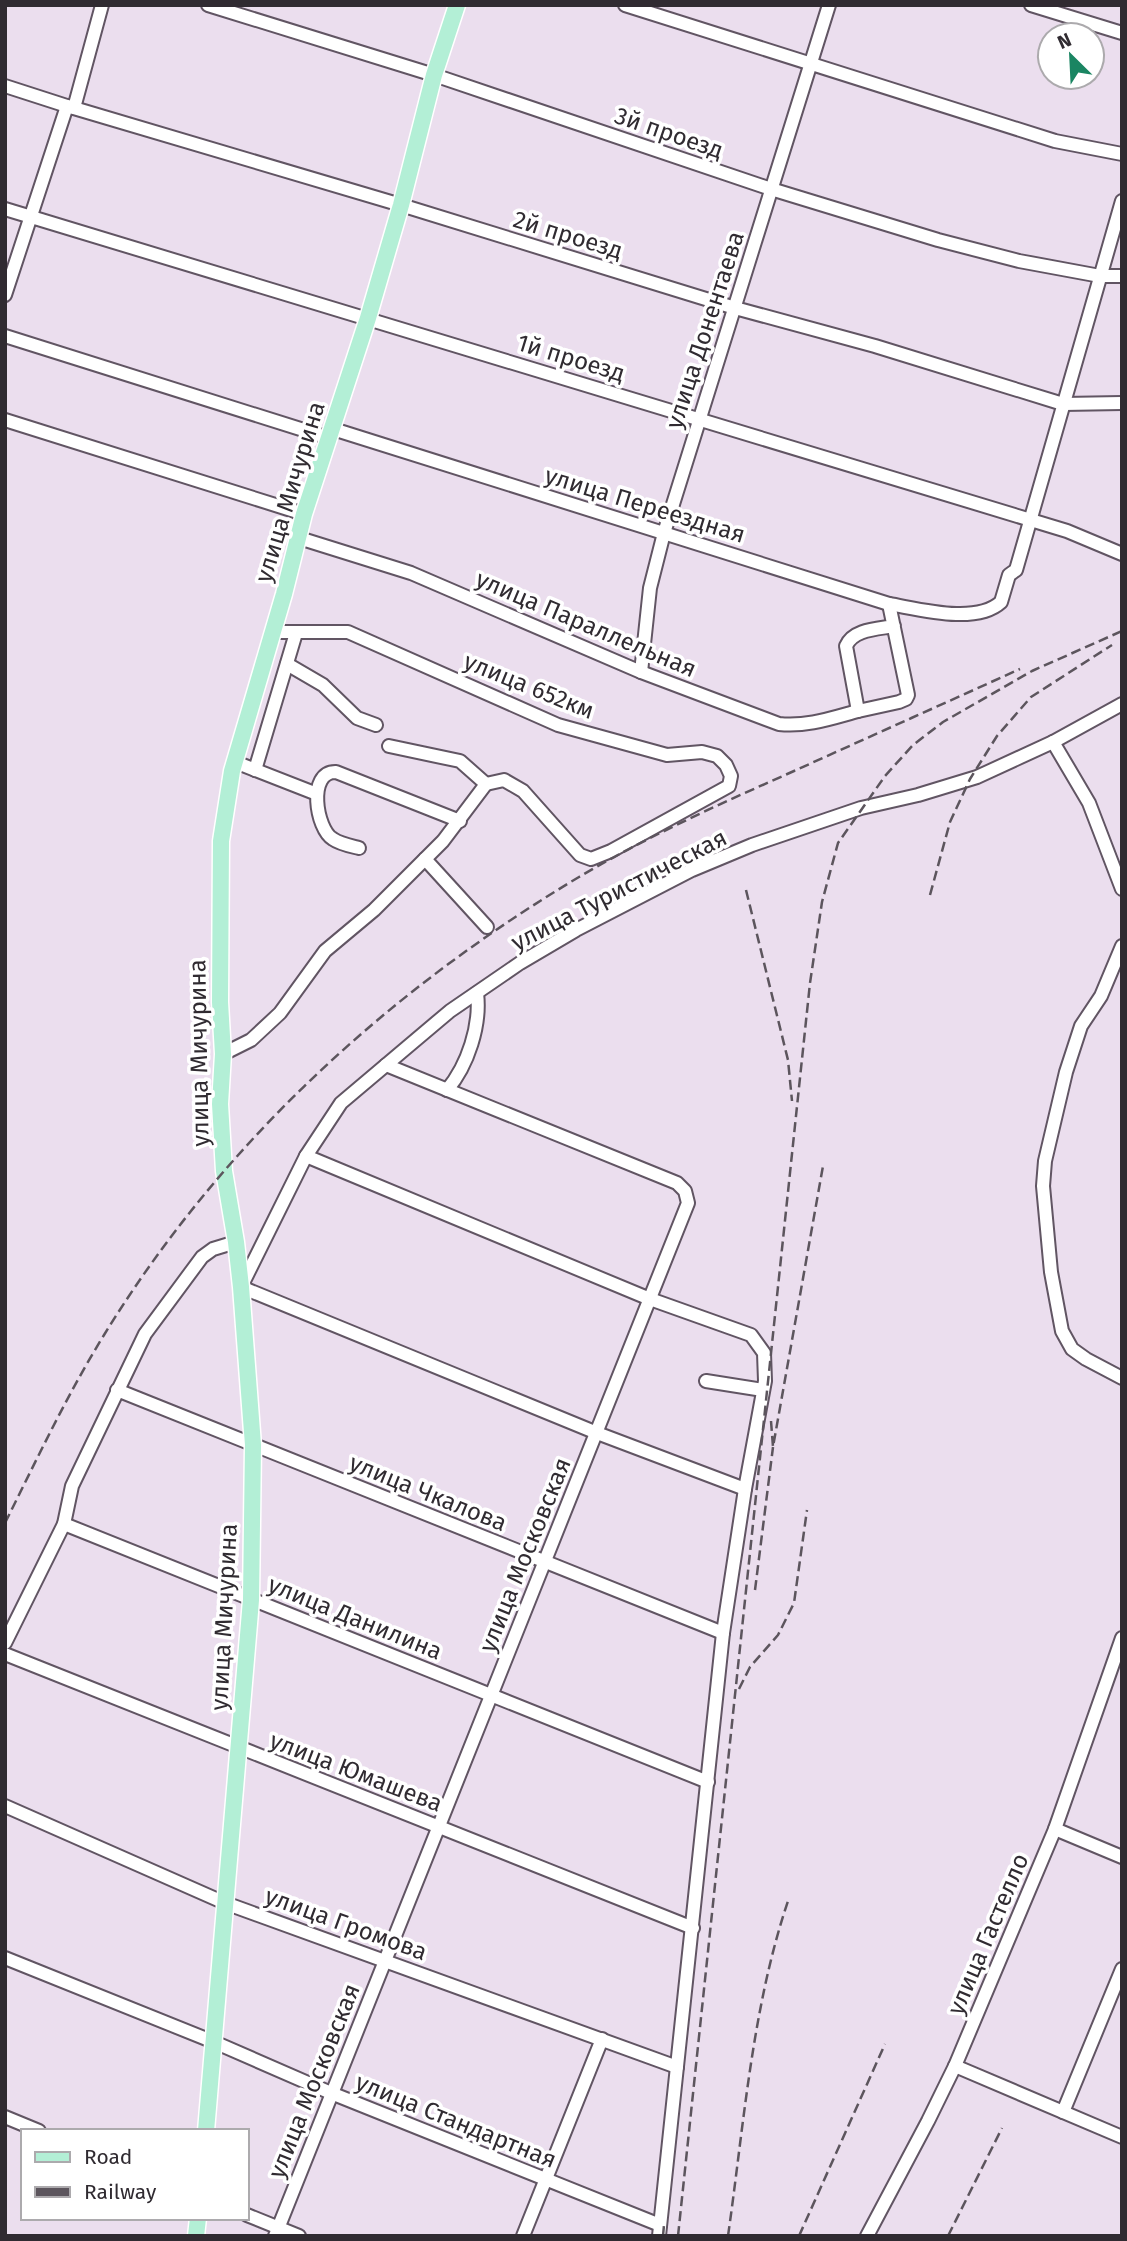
<svg xmlns="http://www.w3.org/2000/svg" width="1127" height="2241" font-family="'Fira Sans',sans-serif">
<style>
.lines{fill:none;stroke-linecap:round;stroke-linejoin:round}
.minor-casing{stroke:#615563;stroke-width:16}
.major-casing{stroke:#fff;stroke-width:19}
.minor{stroke:#fff;stroke-width:12}
.major{stroke:#b3efd6;stroke-width:16}
.rail{stroke:#5c555d;stroke-width:2.5;stroke-dasharray:10 5;stroke-linecap:butt}
.labels{text-anchor:middle;dominant-baseline:central;stroke-width:7;stroke-linejoin:round;paint-order:stroke}
.street-label{font-size:24px;fill:#302b31;stroke:#fff}
</style>
<rect width="100%" height="100%" fill="#ebdeee"/>
<g class="lines">
<g class="minor-casing">
<g id="minor">
<polyline points="208,5 434,75 771,189 938,240 1019,261 1100,276 1122,276"/>
<polyline points="625,5 1055,141 1122,154"/>
<polyline points="1031,5 1122,33"/>
<polyline points="5,86 67,106 401,205 735,308 875,346 1063,404 1122,403"/>
<polyline points="74,108 102,5"/>
<polyline points="5,209 1067,531 1122,554"/>
<polyline points="5,295 67,106"/>
<polyline points="5,336 329,438"/>
<polyline points="5,420 304,514"/>
<path d="M333 429 889 604C919 609 976 625 1001 602L1009 575 1016 570 1122 201"/>
<path d="M299 538 411 573 641 672 779 724C807 727 832 718 858 711"/>
<path d="M889 604 908 695 906 699 899 702 858 711 846 646C853 629 878 629 894 626"/>
<polyline points="273,632 348,632 558,725 667,755 702,752 717,756 726,765 731,776 729,786 611,851 591,859 580,855 523,791 504,780 486,784"/>
<polyline points="287,664 323,685 357,718 376,725"/>
<polyline points="641,672 650,588 664,533 829,5"/>
<polyline points="1053,742 1089,803 1122,889"/>
<polyline points="235,762 317,794"/>
<polyline points="255,770 296,633"/>
<path d="M359 848C351 846 340 844 333 839 316 829 307 771 336 772L460 821"/>
<polyline points="425,859 487,927"/>
<polyline points="1122,946 1101,996 1081,1026 1066,1072 1045,1161 1043,1186 1051,1272 1062,1331 1072,1349 1086,1359 1122,1378"/>
<polyline points="223,1054 251,1040 280,1013 325,951 374,910 443,841 486,784 460,761 389,746"/>
<path d="M447 1090C468 1065 481 1025 477 993"/>
<polyline points="306,1156 650,1299 751,1335 764,1353 765,1381 745,1489 723,1633 659,2236"/>
<polyline points="706,1381 763,1390"/>
<polyline points="117,1390 723,1633"/>
<polyline points="745,1489 597,1433 241,1287 306,1156 341,1103 450,1011 520,963 576,930 692,870 752,845 861,808 918,795 977,777 1053,742 1122,704"/>
<polyline points="64,1524 708,1782"/>
<polyline points="5,1643 64,1524 72,1486 145,1334 202,1257 213,1249 236,1242"/>
<polyline points="5,1654 693,1928"/>
<polyline points="5,1806 225,1903 677,2067"/>
<polyline points="1055,1829 1122,1857"/>
<polyline points="5,1958 214,2042 331,2093 660,2225"/>
<polyline points="955,2066 1122,2137"/>
<polyline points="1063,2112 1122,1969"/>
<polyline points="5,2117 39,2131"/>
<polyline points="247,2215 299,2236"/>
<polyline points="275,2236 688,1203 685,1191 677,1183 386,1065"/>
<polyline points="523,2236 602,2039"/>
<polyline points="867,2236 928,2121 955,2066 1055,1829 1122,1638"/>
</g>
</g>
<g class="major-casing">
<g id="major">
<polyline points="206,2131 251,1600 253,1445 241,1287 236,1242 224,1171 220,1104 223,1054 220,1002 221,841 232,771 284,594 304,514 368,318 401,205 434,75 457,5"/>
<polyline points="196,2236 198,2218"/>
</g>
</g>
<use href="#minor" class="minor"/>
<use href="#major" class="major"/>
<g class="rail">
<polyline points="746,890 788,1060 792,1101"/>
<polyline points="930,895 950,822 970,779 997,736 1031,697 1112,645"/>
<polyline points="771,1421 773,1447 823,1166"/>
<path d="M5 1523C37 1459 67 1395 104 1335 221 1144 388 991 579 877 648 836 722 803 794 771 869 737 945 703 1020 669"/>
<polyline points="755,1590 773,1447"/>
<polyline points="739,1689 750,1667 778,1635 794,1603 807,1510"/>
<polyline points="663,2236 664,2225"/>
<polyline points="678,2236 810,983 822,902 838,843 885,776 913,745 943,722 1032,671 1122,631"/>
<path d="M728 2236C744 2124 752 2008 788 1901"/>
<polyline points="799,2236 885,2044"/>
<polyline points="948,2236 1002,2128"/>
</g>
</g>
<g class="labels">
<g class="street-label">
<text transform="translate(669 133) rotate(19)">3й проезд</text>
<text transform="translate(568 235) rotate(17)">2й проезд</text>
<text transform="translate(705 330) rotate(-72)">улица Донентаева</text>
<text transform="translate(571 358) rotate(17)">1й проезд</text>
<text transform="translate(290 492) rotate(-73)">улица Мичурина</text>
<text transform="translate(645 505) rotate(17)">улица Переездная</text>
<text transform="translate(586 624) rotate(23)">улица Параллельная</text>
<text transform="translate(529 686) rotate(22)">улица 652км</text>
<text transform="translate(619 890) rotate(-27)">улица Туристическая</text>
<text transform="translate(199 1053) rotate(-91)">улица Мичурина</text>
<text transform="translate(428 1493) rotate(22)">улица Чкалова</text>
<text transform="translate(525 1555) rotate(-68)">улица Московская</text>
<text transform="translate(224 1617) rotate(-87)">улица Мичурина</text>
<text transform="translate(355 1618) rotate(22)">улица Данилина</text>
<text transform="translate(356 1772) rotate(21)">улица Юмашева</text>
<text transform="translate(346 1924) rotate(20)">улица Громова</text>
<text transform="translate(988 1934) rotate(-67)">улица Гастелло</text>
<text transform="translate(314 2081) rotate(-68)">улица Московская</text>
<text transform="translate(456 2121) rotate(22)">улица Стандартная</text>
</g>
</g>
<rect width="1127" height="2241" fill="none" stroke="#302b31" stroke-width="14"/>
<rect x="21" y="2129" width="228" height="91" fill="#ffffff" stroke="#acaaad" stroke-width="2"/>
<rect x="35" y="2152" width="35" height="10" fill="#b3efd6" stroke="#acaaad" stroke-width="2"/>
<text x="84" y="2164" font-size="21" fill="#302b31">Road</text>
<rect x="35" y="2187" width="35" height="10" fill="#5c555d" stroke="#acaaad" stroke-width="2"/>
<text x="84" y="2199" font-size="21" fill="#302b31">Railway</text>
<g transform="translate(1071 56) rotate(336)"><circle r="33" fill="#ffffff" stroke="#acaaad" stroke-width="2"/>
<path d="M0-5L12 26L0 18L-12 26Z" fill="#1a8562"/>
<text y="-10" font-size="19" font-weight="bold" text-anchor="middle" fill="#302b31">N</text>
</g>
</svg>
